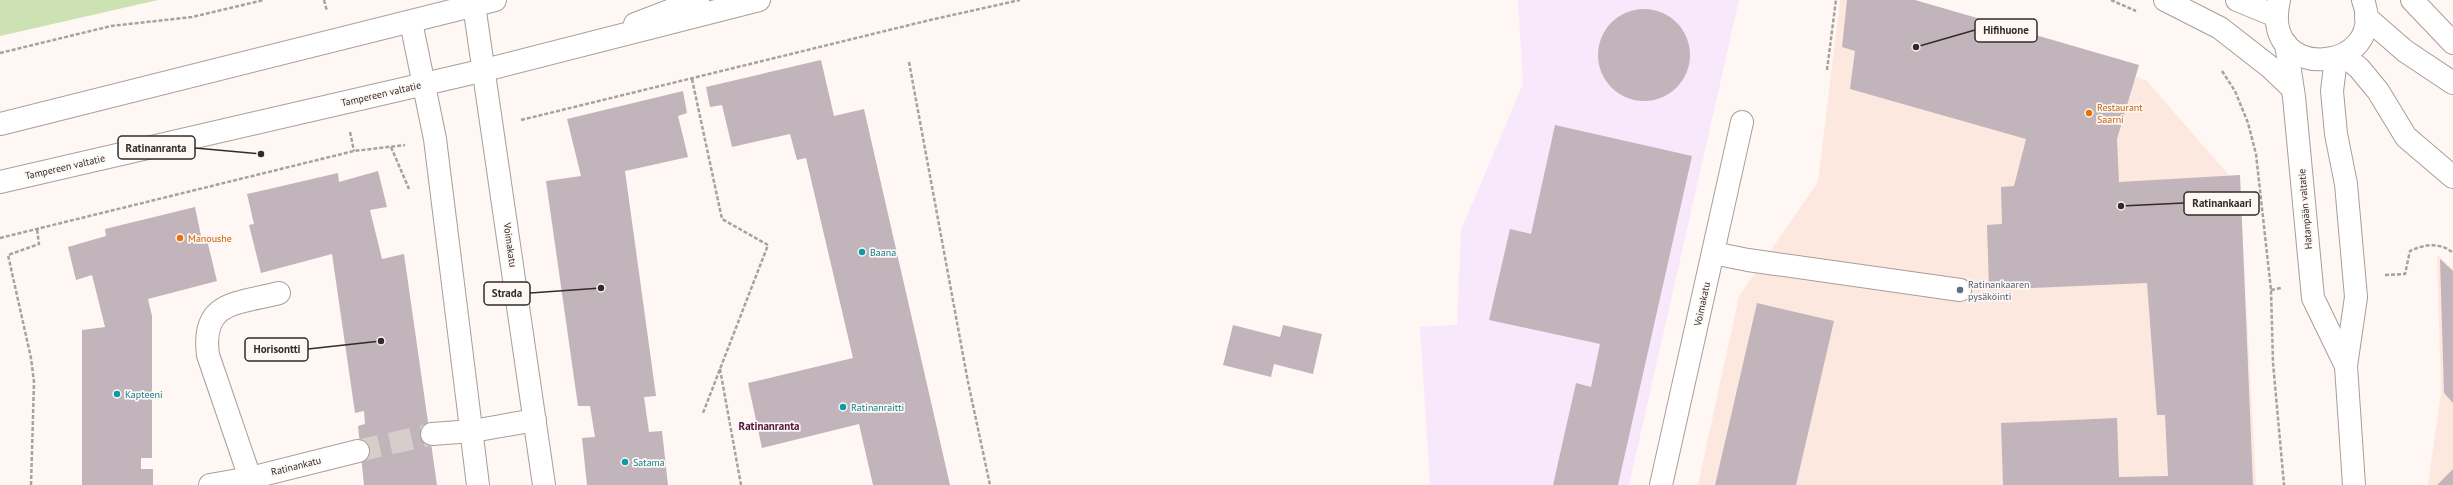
<svg xmlns="http://www.w3.org/2000/svg" width="2453" height="485" font-family="'PT Sans',sans-serif">
<style>
.built{fill:#fde8e0}
.industrial{fill:#f8e8fc}
.green{fill:#cce2b2}
.building{fill:#c1b4ba}
.lines{fill:none;stroke-linecap:round;stroke-linejoin:round}
.minor-tunnel{stroke:#d5cecb;stroke-width:22;stroke-dasharray:22 11;stroke-linecap:butt}
.minor-casing{stroke:#a99d98;stroke-width:24}
.major-casing{stroke:#a99d98;stroke-width:24}
.path{stroke:#a8a29f;stroke-width:2.5;stroke-dasharray:4 2;stroke-linecap:butt}
.minor{stroke:#fff;stroke-width:22}
.major{stroke:#fff;stroke-width:22}
.food-dot{fill:#e8710a;stroke:#fef7f3;stroke-width:1.5}
.culture-dot{fill:#0f9aa8;stroke:#fef7f3;stroke-width:1.5}
.service-dot{fill:#5c6f8a;stroke:#fef7f3;stroke-width:1.5}
.labels{text-anchor:middle;dominant-baseline:central;stroke-width:3.5;stroke-linejoin:round;paint-order:stroke}
.street-label{font-size:10px;fill:#312c2a;stroke:#fef7f3}
.food-label{font-size:10px;fill:#c56008;stroke:#fef7f3;text-anchor:start}
.culture-label{font-size:10px;fill:#0d838f;stroke:#fef7f3;text-anchor:start}
.service-label{font-size:10px;fill:#4e5e75;stroke:#fef7f3;text-anchor:start}
.neighbourhood-label{font-size:11px;font-weight:bold;fill:#4e143c;stroke:#fef7f3}
.leader{fill:none;stroke:#312c2a;stroke-width:1.5}
.callout-dot{fill:#312c2a;stroke:#fef7f3;stroke-width:1.5}
.callout{fill:#fef7f3;stroke:#312c2a;stroke-width:1.5}
.callout-label{font-size:11px;text-anchor:middle;font-weight:bold;fill:#312c2a}
</style>
<rect width="100%" height="100%" fill="#fef7f3"/>
<g class="built">
<polygon points="1840,0 1855,0 2146,80 2240,188 2256,485 1698,485 1739,296 1818,182"/>
<polygon points="2437,255 2453,269 2453,485 2428,485 2441,393"/>
</g>
<polygon class="industrial" points="1518,0 1739,0 1629,485 1430,485 1420,327 1457,325 1461,230 1523,84"/>
<polygon class="green" points="0,0 158,0 0,36"/>
<g class="building">
<polygon points="1847,0 1915,0 2139,65 2117,139 2119,182 2240,175 2253,485 2003,485 2001,423 2117,418 2119,477 2168,476 2165,415 2157,415 2147,283 1989,290 1987,225 2002,224 2001,187 2014,186 2026,139 1850,89 1855,51 1842,47"/>
<circle cx="1644" cy="55" r="46"/>
<polygon points="821,60 834,116 864,109 950,485 873,485 859,424 762,448 748,383 853,358 806,158 797,160 790,134 732,147 722,105 710,107 706,87"/>
<polygon points="683,91 687,113 678,116 688,157 625,171 656,396 644,397 649,432 662,431 668,485 587,485 582,438 595,437 590,406 578,406 546,181 581,176 567,119"/>
<polygon points="1555,125 1692,156 1618,485 1553,485 1576,383 1591,387 1600,344 1489,320 1510,229 1531,234"/>
<polygon points="378,171 387,207 370,210 382,259 404,254 437,485 364,485 358,426 365,424 364,411 355,413 332,254 261,273 249,225 254,224 247,194 338,173 339,182"/>
<polygon points="195,207 201,236 206,236 217,281 148,299 152,316 152,458 141,458 141,469 153,469 153,485 82,485 82,330 105,327 92,275 76,280 68,247 106,236 105,229"/>
<polygon points="2440,259 2453,271 2453,403 2444,393"/>
<polygon points="1757,303 1834,321 1796,485 1715,485"/>
<polygon points="1233,325 1280,337 1283,325 1322,334 1313,374 1274,364 1271,377 1223,365"/>
<polygon points="2453,469 2453,485 2437,485"/>
</g>
<g class="lines">
<polyline class="minor-tunnel" points="358,451 432,434"/>
<g class="minor-casing">
<g id="minor">
<polyline points="474,5 544,485"/>
<polyline points="411,22 435,139 478,485"/>
<polyline points="635,24 698,0"/>
<polyline points="1713,253 1748,260 1960,290"/>
<polyline points="432,434 473,431 535,420"/>
<path d="M250 478 208 355C201 301 236 304 279 293"/>
<polyline points="210,485 250,478 358,451"/>
<polyline points="1661,485 1742,122"/>
</g>
</g>
<g class="major-casing">
<g id="major">
<polyline points="2165,0 2220,28 2270,67 2292,88"/>
<polyline points="2237,0 2276,16"/>
<path d="M2279 0C2259 86 2390 72 2363 0"/>
<polyline points="2412,0 2453,43"/>
<polyline points="2366,17 2405,51 2453,83"/>
<polyline points="2286,44 2294,97 2313,298 2346,366"/>
<polyline points="2343,55 2359,68 2378,91 2406,137 2453,177"/>
<polyline points="2336,59 2332,91 2336,134 2346,184 2356,297 2346,366 2354,485"/>
<polyline points="0,124 495,0"/>
<polyline points="0,182 485,70 759,0"/>
</g>
</g>
<g class="path">
<polyline points="324,0 327,11"/>
<polyline points="2111,0 2136,11"/>
<polyline points="0,53 111,26 192,17 264,0"/>
<polyline points="909,62 968,382 990,485"/>
<polyline points="1827,70 1836,0"/>
<polyline points="2222,71 2235,91 2248,123 2256,154 2271,290 2273,363 2284,485"/>
<polyline points="692,79 722,219 768,245 703,413"/>
<polyline points="521,120 930,20 1020,0"/>
<polyline points="350,132 354,151"/>
<polyline points="391,147 409,189"/>
<polyline points="0,238 354,151 405,145"/>
<path d="M2385 275 2405 274 2410 251C2424 244 2441 242 2453 253"/>
<polyline points="2271,290 2281,288"/>
<polyline points="720,369 741,485"/>
<polyline points="31,485 34,382 31,358 8,255 39,244 37,229"/>
</g>
<use href="#minor" class="minor"/>
<use href="#major" class="major"/>
</g>
<g class="food-dot">
<circle cx="2089" cy="113" r="4"/>
<circle cx="180" cy="238" r="4"/>
</g>
<g class="culture-dot">
<circle cx="862" cy="252" r="4"/>
<circle cx="117" cy="394" r="4"/>
<circle cx="843" cy="407" r="4"/>
<circle cx="625" cy="462" r="4"/>
</g>
<circle class="service-dot" cx="1960" cy="290" r="4"/>
<g class="labels">
<g class="street-label">
<text transform="translate(381 94) rotate(-13)">Tampereen valtatie</text>
<text transform="translate(65 167) rotate(-13)">Tampereen valtatie</text>
<text transform="translate(2305 209) rotate(-95)">Hatanpään valtatie</text>
<text transform="translate(510 245) rotate(82)">Voimakatu</text>
<text transform="translate(1702 304) rotate(-78)">Voimakatu</text>
<text transform="translate(296 466) rotate(-14)">Ratinankatu</text>
</g>
<g class="food-label">
<text x="2097" y="107">Restaurant<tspan x="2097" dy="12">Saarni</tspan></text>
<text x="188" y="238">Manoushe</text>
</g>
<g class="culture-label">
<text x="870" y="252">Baana</text>
<text x="125" y="394">Kapteeni</text>
<text x="851" y="407">Ratinanraitti</text>
<text x="633" y="462">Satama</text>
</g>
<g class="service-label">
<text x="1968" y="284">Ratinankaaren<tspan x="1968" dy="12">pysäköinti</tspan></text>
</g>
<g class="neighbourhood-label">
<text x="769" y="426">Ratinanranta</text>
</g>
</g>
<path class="leader" d="M1916 47L1975 30M261 154L195 148M2121 206L2184 203M601 288L530 293M381 341L308 349"/>
<g class="callout-dot">
<circle cx="1916" cy="47" r="4"/>
<circle cx="261" cy="154" r="4"/>
<circle cx="2121" cy="206" r="4"/>
<circle cx="601" cy="288" r="4"/>
<circle cx="381" cy="341" r="4"/>
</g>
<g class="callout">
<rect x="1975" y="19" width="62" height="23" rx="4"/>
<rect x="118" y="136" width="77" height="23" rx="4"/>
<rect x="2184" y="192" width="75" height="23" rx="4"/>
<rect x="484" y="282" width="46" height="23" rx="4"/>
<rect x="245" y="338" width="63" height="23" rx="4"/>
</g>
<g class="callout-label">
<text x="2006" y="34">Hifihuone</text>
<text x="156" y="152">Ratinanranta</text>
<text x="2222" y="207">Ratinankaari</text>
<text x="507" y="297">Strada</text>
<text x="277" y="353">Horisontti</text>
</g>
</svg>
